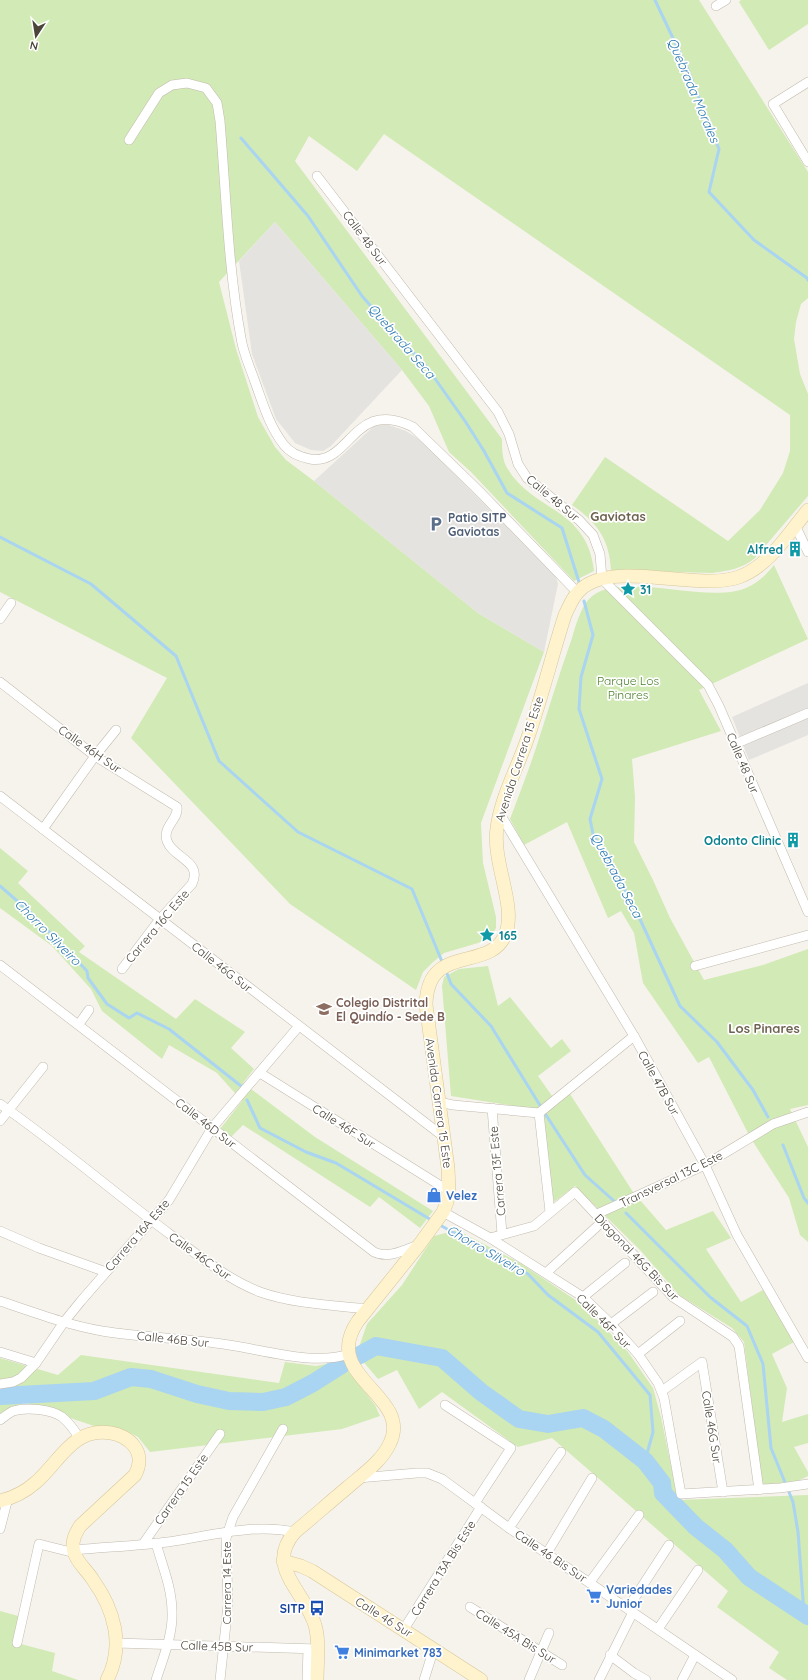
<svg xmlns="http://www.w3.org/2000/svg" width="808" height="1680" font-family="Quicksand,sans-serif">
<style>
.green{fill:#d2eab5}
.parking{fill:#e5e3e0}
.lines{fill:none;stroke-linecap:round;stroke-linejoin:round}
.stream{stroke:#a9d4f2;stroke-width:3}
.river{stroke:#a9d4f2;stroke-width:18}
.street-casing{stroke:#c2bbae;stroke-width:10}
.secondary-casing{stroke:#d6c79b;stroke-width:14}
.street{stroke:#fff;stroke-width:9}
.secondary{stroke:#fff3cd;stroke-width:13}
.labels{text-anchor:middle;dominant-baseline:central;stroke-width:3.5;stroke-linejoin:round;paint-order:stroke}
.street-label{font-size:12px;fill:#4b4439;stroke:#fff}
.service-label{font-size:12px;font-weight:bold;fill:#4e5e75;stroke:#fff;text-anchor:start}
.culture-label{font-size:12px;font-weight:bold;fill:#0d838f;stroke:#fff;text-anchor:end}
.park-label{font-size:12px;fill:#4a7f2a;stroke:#fff}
.education-label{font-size:12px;font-weight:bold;fill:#785e54;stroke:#fff;text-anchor:start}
.shop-label{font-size:12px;font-weight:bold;fill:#366cbe;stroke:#fff;text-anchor:start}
.transit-label{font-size:12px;font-weight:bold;fill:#164399;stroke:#fff;text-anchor:end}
.water-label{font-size:13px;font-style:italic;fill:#2e7ab2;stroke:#fff}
.neighbourhood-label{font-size:13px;font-weight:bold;fill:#6e6250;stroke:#fff}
</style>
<rect width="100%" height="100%" fill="#f6f3ec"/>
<g class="green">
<path d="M0 0H699L808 172V298L801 304 796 322 794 339 800 374 808 394V496L755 558C742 569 727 571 712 573L611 570C609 538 597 523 572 505L605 457 728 541 760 510 783 473 790 451V415L384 134 357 171 309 136 295 161 502 439C502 447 502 458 506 466 531 512 587 506 594 571L574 581 471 472 449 452 429 406 402 370 275 222 219 282 236 349 258 417 275 447 286 460 314 481 478 613 544 652 481 823 483 863 496 917V928L491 937 478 943 444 953 432 963 423 972 416 990 290 904 131 738 167 678 0 592Z"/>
<polygon points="741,0 808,0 808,24 769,50 739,2"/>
<path d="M774 565 808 639 699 690 721 731 632 759 635 797 634 842 653 880 670 918 704 980 763 965 808 949V1105L790 1109 808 1147V1242L800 1235 789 1198 750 1137 709 1057 698 1063 643 983 634 933 621 911 608 918 567 822 524 845 510 819C519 795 528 772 536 748 548 711 559 674 572 638 576 625 580 609 589 599 617 568 705 605 746 588 758 583 766 575 774 565Z"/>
<polygon points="0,848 28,871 18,883 85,946 79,952 176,1019 195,999 245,1032 231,1048 254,1069 243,1083 315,1137 433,1211 420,1228 379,1197 370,1207 243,1125 231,1137 220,1129 242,1101 217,1073 169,1045 162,1059 102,1011 91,989 52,946 0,908"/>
<polygon points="488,966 498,1006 510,997 551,1048 562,1039 571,1051 538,1076 557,1103 570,1094 633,1192 666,1230 713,1211 731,1238 706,1249 741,1302 763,1290 794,1342 772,1354 787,1388 782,1422 808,1414 808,1443 794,1447 808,1472 808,1476 798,1481 762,1485 744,1342 732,1328 679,1295 641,1251 575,1186 554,1202 540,1110 451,1096 442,986 444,977 459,969"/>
<polygon points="457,1230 520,1263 583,1305 628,1352 653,1388 661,1417 678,1500 808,1495 808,1680 787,1680 769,1668 779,1652 717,1607 728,1591 552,1438 518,1447 442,1392 419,1409 397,1370 378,1379 360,1358 358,1350 367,1324 402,1285 434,1236"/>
<polygon points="81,1355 279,1383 285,1362 316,1366 340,1361 375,1405 380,1416 342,1429 150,1452 138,1437 124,1430 94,1426 23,1402 0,1417 0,1358 58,1375"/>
<polygon points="0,1611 22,1617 17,1643 55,1653 52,1671 78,1680 0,1680"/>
</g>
<g class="parking">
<polygon points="275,222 402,370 331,446 323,451 311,450 295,443 276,419 252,354 239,261"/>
<polygon points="381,425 389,425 406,431 423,442 556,577 558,584 544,652 478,613 314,481 374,426"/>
<polygon points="808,683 808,735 749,760 732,717"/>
</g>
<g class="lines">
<g class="stream">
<polyline points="655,0 688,70 719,149 709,192 754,240 807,278 808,280"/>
<polyline points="241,138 308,216 362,296 390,328 426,366 465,421 484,451 507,493 562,528 579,582"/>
<polyline points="0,537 91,584 176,656 219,761 298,832 412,889 443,964"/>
<polyline points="584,601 593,635 581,677 579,709 602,779 590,819 593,834 633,904 680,1006 717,1042 753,1090 768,1117"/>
<polyline points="0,886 31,913 87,971 88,978 107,1004 129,1018 137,1013 169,1029 241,1086"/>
<polyline points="446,971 451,984 491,1026 541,1107"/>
<polyline points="247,1100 260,1128 306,1152 336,1163 433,1221"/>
<polyline points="546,1115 585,1175 614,1201"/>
<polyline points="783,1145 804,1198 808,1203"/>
<polyline points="626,1213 710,1297 747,1326 763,1364 771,1448 793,1502 798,1532 804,1613"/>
<polyline points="438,1224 528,1274 548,1295 598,1332 650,1395 653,1432 645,1461"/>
</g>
<g class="river">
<polyline points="358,1356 376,1346 442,1358 481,1392 519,1419 548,1424 583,1418 604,1429 645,1461 662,1483 663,1493 696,1527 725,1550 749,1577 808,1616"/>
<polyline points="0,1396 94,1391 131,1377 151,1379 197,1394 229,1401 263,1402 286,1397 313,1383 343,1364"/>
</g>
<g class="street-casing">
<g id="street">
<polyline points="716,6 726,0"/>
<polyline points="808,82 773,104 808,162"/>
<path d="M129 140 159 93 172 85 187 83 206 88 217 103 220 121C226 193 228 267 241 338 243 352 249 365 254 379 262 401 269 426 284 445 290 453 300 457 310 459 351 466 353 397 413 427L478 490 578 593"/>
<polyline points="317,176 498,412 509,434 518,464 527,478 579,520 593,535 600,554 602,579 708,685 719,706 808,912"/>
<polyline points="795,525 808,552"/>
<polyline points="0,619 11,603"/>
<path d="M0 682 95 756 177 807C179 819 162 827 167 841 173 858 203 861 192 884L160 919 122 969"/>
<polyline points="735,744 808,713"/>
<polyline points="0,796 444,1137"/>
<polyline points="500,814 634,1036 705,1165 737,1235 808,1358"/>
<polyline points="43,829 95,756 116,730"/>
<path d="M0 965 374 1252C388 1259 405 1250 418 1245"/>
<polyline points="695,966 808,935"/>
<polyline points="79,1024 89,1010"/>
<polyline points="260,1073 449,1191"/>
<polyline points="439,1102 453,1105 539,1113"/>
<path d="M0 1104C59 1145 113 1192 171 1235 199 1256 227 1279 260 1292 294 1304 332 1305 368 1309"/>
<polyline points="492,1108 502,1234"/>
<polyline points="539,1113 634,1036"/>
<polyline points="539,1113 550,1212"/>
<polyline points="0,1121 43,1067"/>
<polyline points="443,1212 490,1238 583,1297 611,1324 638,1354 658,1383 664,1398 681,1494 780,1488 808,1484"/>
<polyline points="597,1214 705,1165 773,1124 808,1112"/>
<polyline points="0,1231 39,1248 106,1272"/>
<polyline points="490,1238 534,1226 575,1192 673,1297 733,1337 739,1346 759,1490"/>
<polyline points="546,1273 603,1221"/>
<polyline points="583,1297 625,1263"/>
<path d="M0 1301C33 1312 67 1325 102 1331 144 1338 187 1338 229 1345 264 1350 315 1366 349 1354"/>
<polyline points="611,1324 653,1292"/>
<polyline points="0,1352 36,1363"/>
<polyline points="638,1354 680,1321"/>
<polyline points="0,1384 13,1382 21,1378 36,1363 64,1322 81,1301 169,1200 212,1128 299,1026"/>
<polyline points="662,1391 702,1362 723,1492"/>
<polyline points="445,1405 511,1448 475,1503"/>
<path d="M0 1420C4 1417 9 1413 13 1411 26 1407 51 1409 62 1417 70 1423 75 1431 80 1439"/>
<polyline points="358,1478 417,1473 427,1473 442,1479 509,1528 732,1680"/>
<polyline points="509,1528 561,1452"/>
<polyline points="0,1529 8,1498"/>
<path d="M156 1543C162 1565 172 1588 172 1612 173 1635 163 1658 156 1680"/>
<polyline points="143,1544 220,1434"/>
<path d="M74 1550C105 1547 137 1546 168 1542 210 1536 252 1523 295 1532"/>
<polyline points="547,1553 592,1478"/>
<polyline points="590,1582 639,1515"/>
<polyline points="470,1607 562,1665"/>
<polyline points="628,1608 669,1545"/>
<polyline points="404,1629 481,1507"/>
<polyline points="658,1629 698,1570"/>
<polyline points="17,1643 39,1544 75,1553"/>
<polyline points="116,1643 317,1649"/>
<polyline points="610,1655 634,1673 646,1680"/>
<polyline points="220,1680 228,1605 226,1538 233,1517 283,1429"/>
<polyline points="307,1680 308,1649"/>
<polyline points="424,1680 434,1648"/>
<polyline points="529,1680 549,1633"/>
<polyline points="599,1680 633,1612"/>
<polyline points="682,1680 695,1655"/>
</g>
</g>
<g class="secondary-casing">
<g id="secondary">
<path d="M0 1501C12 1498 26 1491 35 1483 59 1463 73 1426 111 1433 119 1434 129 1439 134 1446 141 1455 140 1466 135 1475L80 1526C75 1534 71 1542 74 1552 77 1563 87 1570 93 1580 114 1609 125 1646 107 1680"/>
<polyline points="283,1561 301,1566 312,1571 481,1680"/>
<path d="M317 1680C317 1662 320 1642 315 1625 305 1591 264 1567 295 1532 313 1517 330 1502 348 1487 363 1474 382 1461 390 1443 413 1395 319 1377 358 1321L419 1245 443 1212 447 1202 449 1191 448 1168 426 1005C427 941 491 974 506 933 516 904 492 862 497 828 501 797 518 767 528 737 542 697 552 655 565 615 569 607 572 598 579 591 611 558 696 592 739 577 769 566 788 534 808 510"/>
</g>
</g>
<use href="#street" class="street"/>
<use href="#secondary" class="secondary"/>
</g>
<defs>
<g id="parking-bare" transform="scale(1.2)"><path d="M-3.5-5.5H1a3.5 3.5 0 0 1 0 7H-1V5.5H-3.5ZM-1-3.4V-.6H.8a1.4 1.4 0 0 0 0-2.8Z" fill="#5c6f8a" stroke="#fff" stroke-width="2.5" paint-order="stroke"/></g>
<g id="building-bare" transform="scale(1.2)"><path d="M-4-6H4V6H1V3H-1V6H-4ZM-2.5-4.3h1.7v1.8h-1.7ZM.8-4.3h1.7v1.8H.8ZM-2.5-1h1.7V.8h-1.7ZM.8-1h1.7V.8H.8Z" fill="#0f9aa8" stroke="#fff" stroke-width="2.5" paint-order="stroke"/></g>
<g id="sight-bare" transform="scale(1.2)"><path d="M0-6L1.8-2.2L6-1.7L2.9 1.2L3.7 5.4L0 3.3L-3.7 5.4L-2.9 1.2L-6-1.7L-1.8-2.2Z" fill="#0f9aa8" stroke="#fff" stroke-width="2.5" paint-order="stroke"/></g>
<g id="school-bare" transform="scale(1.2)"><path d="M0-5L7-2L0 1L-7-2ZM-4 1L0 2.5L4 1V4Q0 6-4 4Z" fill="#8d6e63" stroke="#fff" stroke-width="2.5" paint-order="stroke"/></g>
<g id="shop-bare" transform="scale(1.2)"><path d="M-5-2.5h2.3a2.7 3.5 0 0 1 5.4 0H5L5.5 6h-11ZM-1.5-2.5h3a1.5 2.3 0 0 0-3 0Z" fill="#3f7fe0" stroke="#fff" stroke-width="2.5" paint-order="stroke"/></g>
<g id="supermarket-bare" transform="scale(1.2)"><path d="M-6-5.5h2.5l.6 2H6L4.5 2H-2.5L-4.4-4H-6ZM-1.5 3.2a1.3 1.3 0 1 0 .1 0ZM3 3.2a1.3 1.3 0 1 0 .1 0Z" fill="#3f7fe0" stroke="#fff" stroke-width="2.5" paint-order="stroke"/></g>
<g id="bus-bare" transform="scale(1.2)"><path d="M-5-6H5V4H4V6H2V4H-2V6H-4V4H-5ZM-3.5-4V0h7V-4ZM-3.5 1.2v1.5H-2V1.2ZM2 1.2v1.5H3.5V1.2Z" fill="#1a4fb4" stroke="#fff" stroke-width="2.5" paint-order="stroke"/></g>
</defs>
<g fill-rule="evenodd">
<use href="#parking-bare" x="436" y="524"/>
<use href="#building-bare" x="795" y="549"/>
<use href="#sight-bare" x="628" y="589"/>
<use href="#building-bare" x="793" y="840"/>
<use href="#sight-bare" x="487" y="935"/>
<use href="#school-bare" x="324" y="1009"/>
<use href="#shop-bare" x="434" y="1195"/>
<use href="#supermarket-bare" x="594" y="1596"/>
<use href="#bus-bare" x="317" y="1608"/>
<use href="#supermarket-bare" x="342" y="1652"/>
</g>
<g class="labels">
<g class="street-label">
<text transform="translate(365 238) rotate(53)">Calle 48 Sur</text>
<text transform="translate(553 498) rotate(40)">Calle 48 Sur</text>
<text transform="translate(90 749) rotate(35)">Calle 46H Sur</text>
<text transform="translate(519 759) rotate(-72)">Avenida Carrera 15 Este</text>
<text transform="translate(743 763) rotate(67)">Calle 48 Sur</text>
<text transform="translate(157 926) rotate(-50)">Carrera 16C Este</text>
<text transform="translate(222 967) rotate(38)">Calle 46G Sur</text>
<text transform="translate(659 1083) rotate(61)">Calle 47B Sur</text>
<text transform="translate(439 1103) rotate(82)">Avenida Carrera 15 Este</text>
<text transform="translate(206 1123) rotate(38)">Calle 46D Sur</text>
<text transform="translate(344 1126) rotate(32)">Calle 46F Sur</text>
<text transform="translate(497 1171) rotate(-95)">Carrera 13F Este</text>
<text transform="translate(671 1179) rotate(-26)">Transversal 13C Este</text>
<text transform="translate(137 1235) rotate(-49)">Carrera 16A Este</text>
<text transform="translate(200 1256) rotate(35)">Calle 46C Sur</text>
<text transform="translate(637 1257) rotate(46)">Diagonal 46G Bis Sur</text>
<text transform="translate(604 1321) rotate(45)">Calle 46F Sur</text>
<text transform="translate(173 1339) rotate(6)">Calle 46B Sur</text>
<text transform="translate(712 1427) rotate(81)">Calle 46G Sur</text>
<text transform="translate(181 1489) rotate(-55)">Carrera 15 Este</text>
<text transform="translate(551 1556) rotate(34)">Calle 46 Bis Sur</text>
<text transform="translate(443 1568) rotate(-58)">Carrera 13A Bis Este</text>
<text transform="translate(226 1583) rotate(-90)">Carrera 14 Este</text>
<text transform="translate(384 1617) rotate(32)">Calle 46 Sur</text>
<text transform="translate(516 1636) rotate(32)">Calle 45A Bis Sur</text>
<text transform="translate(217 1646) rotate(2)">Calle 45B Sur</text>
</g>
<g class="service-label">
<text x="448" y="517">Patio SITP<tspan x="448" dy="14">Gaviotas</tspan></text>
</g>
<g class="culture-label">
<text x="783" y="549">Alfred</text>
<text x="640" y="589" text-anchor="start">31</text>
<text x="781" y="840">Odonto Clinic</text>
<text x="499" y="935" text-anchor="start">165</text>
</g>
<g class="park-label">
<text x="628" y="680">Parque Los<tspan x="628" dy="14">Pinares</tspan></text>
</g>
<g class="education-label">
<text x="336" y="1002">Colegio Distrital<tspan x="336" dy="14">El Quindío - Sede B</tspan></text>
</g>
<g class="shop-label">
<text x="446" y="1195">Velez</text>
<text x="606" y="1589">Variedades<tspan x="606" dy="14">Junior</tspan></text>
<text x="354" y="1652">Minimarket 783</text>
</g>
<g class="transit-label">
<text x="305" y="1608">SITP</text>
</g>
<g class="water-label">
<text transform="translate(694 90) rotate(67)">Quebrada Morales</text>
<text transform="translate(402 341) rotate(49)">Quebrada Seca</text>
<text transform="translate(617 875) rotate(62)">Quebrada Seca</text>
<text transform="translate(48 932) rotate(45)">Chorro Silveiro</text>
<text transform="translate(486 1250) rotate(30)">Chorro Silveiro</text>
</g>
<g class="neighbourhood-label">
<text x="618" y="516">Gaviotas</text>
<text x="764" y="1028">Los Pinares</text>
</g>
</g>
<g transform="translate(36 36) rotate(192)" stroke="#ffffff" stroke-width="3" paint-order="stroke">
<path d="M0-3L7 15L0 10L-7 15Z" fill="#4b4439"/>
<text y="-6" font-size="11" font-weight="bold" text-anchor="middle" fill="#4b4439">N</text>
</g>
</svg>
